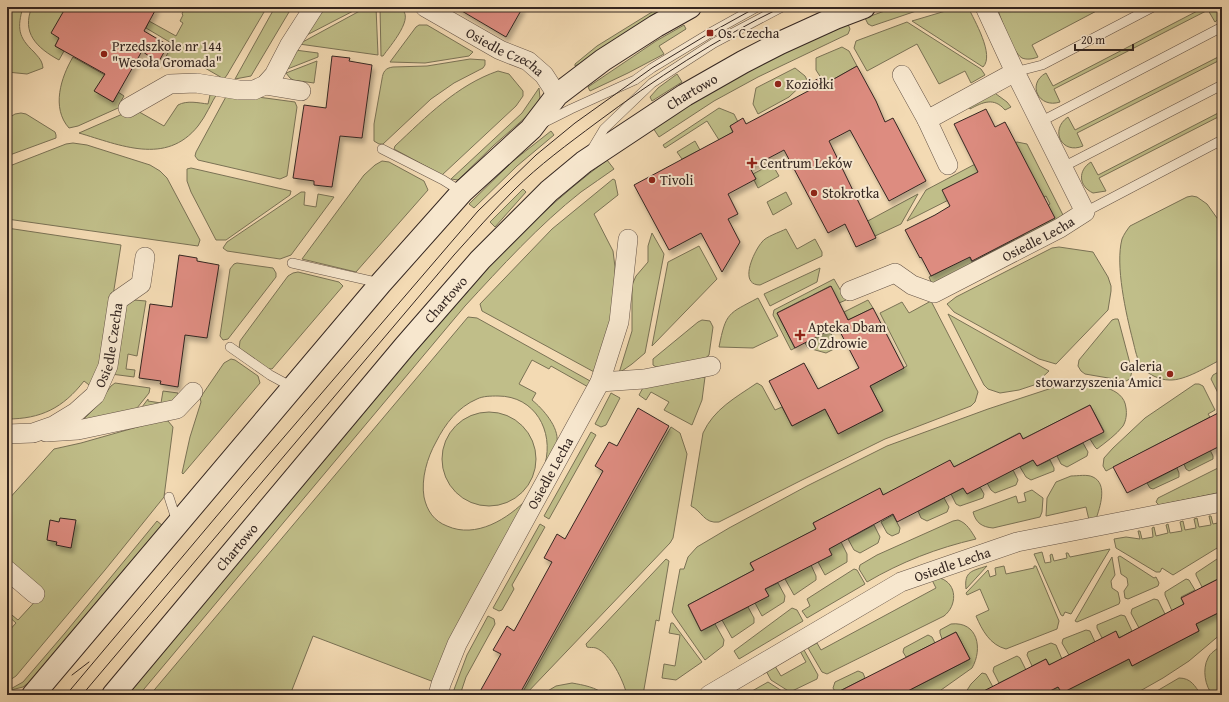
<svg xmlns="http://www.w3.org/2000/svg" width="1229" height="702" font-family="'Gentium Book Plus',serif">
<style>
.green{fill:#c0be89;stroke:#7a7255}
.building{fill:#dd8c80;stroke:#342621;filter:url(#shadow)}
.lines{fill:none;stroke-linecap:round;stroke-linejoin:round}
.lane-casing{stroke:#645346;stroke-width:10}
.street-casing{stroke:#645346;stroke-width:20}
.secondary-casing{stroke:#342621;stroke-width:24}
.lane{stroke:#f7e7ce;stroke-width:9}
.street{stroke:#f7e7ce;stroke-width:19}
.secondary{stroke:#f7e7ce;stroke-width:22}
.tram{stroke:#342621;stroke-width:1}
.poi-dot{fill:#8f2418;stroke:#f7e7ce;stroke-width:1.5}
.labels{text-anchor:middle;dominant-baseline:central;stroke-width:4;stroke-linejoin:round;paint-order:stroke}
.poi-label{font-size:14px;fill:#342621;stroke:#f7e7ce;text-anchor:start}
.street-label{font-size:14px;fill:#342621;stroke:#f7e7ce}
</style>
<defs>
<filter id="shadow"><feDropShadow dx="2.5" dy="4.5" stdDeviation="2" flood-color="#0004"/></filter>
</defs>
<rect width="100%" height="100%" fill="#f3dab3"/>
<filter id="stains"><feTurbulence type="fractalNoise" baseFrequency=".005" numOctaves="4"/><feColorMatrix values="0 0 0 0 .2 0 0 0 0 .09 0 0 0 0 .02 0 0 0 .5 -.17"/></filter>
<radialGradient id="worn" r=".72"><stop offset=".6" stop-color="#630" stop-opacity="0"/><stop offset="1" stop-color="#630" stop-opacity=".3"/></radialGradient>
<g class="green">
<path d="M7 7H23C17 28 18 37 34 52 39 58 42 60 43 68L27 74 7 72Z"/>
<path d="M32 7H61L65 9 59 38 55 46 64 51 59 60C37 48 21 33 32 7Z"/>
<polygon points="185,7 267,7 227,75 224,79 198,64 164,60 173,44 146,28 149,21 176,36 183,23 180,21 183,15 182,14"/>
<polygon points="275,7 292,7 251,76 235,79"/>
<polygon points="321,7 361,7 303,37"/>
<polygon points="367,7 376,7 378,55 299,44"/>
<path d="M380 7C386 7 394 6 399 8 418 15 389 47 383 56H381Z"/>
<polygon points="660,7 667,7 579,64 575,66 575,64 597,46"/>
<polygon points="896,7 928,7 872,26 868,24 865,18"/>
<path d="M959 7H968C974 20 995 55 983 67L912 21Z"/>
<path d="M997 7H1104L1032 45 1038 57C1033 59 1027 60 1022 58 1012 52 1001 19 997 7Z"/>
<path d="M1205 7H1222C1222 14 1220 18 1215 22L1208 10 1054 89 1060 102C1039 109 1026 84 1046 73L1053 86Z"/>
<polygon points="907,22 981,69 985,75 971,83 965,71 939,84 917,44 867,71 854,48 856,41"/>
<path d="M848 24 850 29 848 34 758 77 714 101 659 137 653 128C686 107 719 86 753 68 784 52 816 38 848 24Z"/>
<polygon points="419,25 427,25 473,52 469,56 425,63 390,62 416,27"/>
<polygon points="684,25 686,29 659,46 664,54 628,73 590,91 588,87 656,41"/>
<polygon points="842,47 849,51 857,66 825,84 816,70 816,58"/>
<polygon points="295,50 318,53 318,57 285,70"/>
<path d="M1222 55V59L1077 133 1083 146C1062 155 1049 130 1068 117L1075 130Z"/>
<path d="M73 57 105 75 95 91 113 102 118 92 124 96 121 101 127 104 78 126 69 128C51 108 61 77 73 57Z"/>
<path d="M470 59 485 60V65L483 68 454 83 431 99 383 144H379L374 141V124L382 79C383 72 385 68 393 67L427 66Z"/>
<polygon points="317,61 314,83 293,80 290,78 286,73"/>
<polygon points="795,68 805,76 807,80 789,97 758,114 753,104 756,88"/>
<path d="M498 71 509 74 523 91V96L516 106 442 175 394 149 395 146C426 117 457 85 498 71Z"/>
<polygon points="677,74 682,82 652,101 650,97 658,88"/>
<polygon points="539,88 540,98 535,109 493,146 458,180 451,179 522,113"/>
<path d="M214 91 218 92C211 103 206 116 198 126 166 166 120 145 79 133L134 109 164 126 178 105C187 100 199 103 208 104L210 95Z"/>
<path d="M992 91 1007 102 1011 107 1005 110C994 97 983 102 970 109L967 103Z"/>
<polygon points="228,93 295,102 297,107 287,176 280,179 198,160 195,156 196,152"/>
<polygon points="719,108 734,114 738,122 730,126 733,132 719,140 707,121 665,148 663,145"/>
<path d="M1222 111V115L1099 178 1106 191 1093 193C1078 186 1078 170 1091 162L1098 175Z"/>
<polygon points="21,113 26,114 55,132 56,135 56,138 7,156 7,119 15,114"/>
<polygon points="551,131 554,135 517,166 474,208 469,204 513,161"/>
<polygon points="695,141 700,150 682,159 677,152"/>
<polygon points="1017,142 1027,144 1064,217 932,284 929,277 947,268 944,261 966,250 972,262 1014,240 1010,228 1016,239 1024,235 1017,223 1050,204 1046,196 1032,203 984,182 907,221 926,190"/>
<polygon points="73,143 87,145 150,165 160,171 167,178 200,240 198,246 7,219 7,167 66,144"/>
<path d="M607 160 614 169C603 177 592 184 581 192 539 225 501 267 465 306L139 695H127C205 602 284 508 362 415 437 324 511 231 607 160Z"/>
<polygon points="382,161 389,162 424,181 428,190 356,272 302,259 364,175 375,165"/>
<polygon points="772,164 779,176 758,188 754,180 756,179 753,174"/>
<polygon points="191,168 291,191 290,195 226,240 216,240 191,192 187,181 187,169"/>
<polygon points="613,179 615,180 618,195 594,214 613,251 615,267 615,317 596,373 482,311 480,304 552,229"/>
<polygon points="523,189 526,192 495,227 490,222"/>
<polygon points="301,192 305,192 304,205 316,207 318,194 334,197 291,255 280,259 227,251 223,248 227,242"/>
<polygon points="786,192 792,204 773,215 767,202"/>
<polygon points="918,194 901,224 875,236 872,231 851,230"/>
<path d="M1192 196 1197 197 1207 204 1222 225V359C1208 366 1185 381 1169 380 1160 380 1147 374 1142 367 1137 360 1135 349 1133 341 1126 314 1115 265 1122 239 1124 234 1127 230 1130 226L1187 197Z"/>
<path d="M7 228 121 245 101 372 93 388 84 381C63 408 41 419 7 419Z"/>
<path d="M786 229 797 249 815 239 822 252V256L760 285C738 285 754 251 762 242 765 237 780 232 786 229Z"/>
<polygon points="652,233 664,254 645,353 632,364 619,373 632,331 632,285 636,276 648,262 648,246"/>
<polygon points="699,246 717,279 652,346 668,262"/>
<polygon points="1059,247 1093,252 1108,277 1111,286 1111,291 1108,310 1056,364 1039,359 954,312 947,304 956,297 1052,248"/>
<polygon points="237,263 273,268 276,273 276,277 228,339 223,340 220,336 230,269 234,264"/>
<polygon points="820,268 817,282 770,306 764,294"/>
<polygon points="298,272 339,282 343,286 272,369 264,368 239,349 240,341 288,276 293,273"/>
<polygon points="834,279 846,300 839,303 830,286 813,295 807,303 804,299 777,313 795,348 791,350 773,315 774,310"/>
<path d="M758 298 778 336 753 348 719 347C726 312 728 314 758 298Z"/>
<polygon points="134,300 146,301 137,356 128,354 126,369 135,370 134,377 111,374 123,308"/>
<polygon points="868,300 873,308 848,320 844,312"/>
<path d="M931 301 978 392 975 402 971 406 885 439 802 480 719 522C704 524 702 511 691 506L703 433C714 409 735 398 757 383L762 386 775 410 782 407 792 426 825 409 838 434 857 424 861 416 864 421 883 411 870 386 907 366 880 313 902 302 909 313Z"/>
<polygon points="948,314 1049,371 1034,385 1019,390 1000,393 988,389 984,385"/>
<path d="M468 317 477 318 592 382 590 388 551 366 549 369 532 360 519 384 536 393 532 400C543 409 559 427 557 442 556 449 549 458 545 464 554 431 535 396 498 396 491 396 483 396 477 399 458 407 445 424 436 442 427 458 421 479 424 497 427 511 434 521 447 526 476 539 508 519 528 498L434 682 313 636 290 695H150Z"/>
<polygon points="1115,319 1118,319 1119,322 1132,371 1130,379 1126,381 1085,374 1081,371 1078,366 1079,360 1112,320"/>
<polygon points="702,320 710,321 713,327 709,355 702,361 656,367 653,365 653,359 698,322"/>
<polygon points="829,330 838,347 826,353 808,348 805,343"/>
<polygon points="231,359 235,360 258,376 260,383 183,474 182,473 190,437 201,402 200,398 224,363"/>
<polygon points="1222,370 1222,401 1211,379 1213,375"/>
<polygon points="705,377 702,400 692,425 664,410 669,402 651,392 646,400 639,395 644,386"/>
<path d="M1075 382C1093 385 1124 386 1126 408 1127 414 1126 421 1123 426 1116 435 1106 442 1097 449L1095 447 1090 439 1104 431 1090 405 1023 439 1019 433 954 467 883 495 880 489 813 523 816 529 750 564 754 570 688 605 701 631 715 624 724 640 723 646 705 660 675 617 672 612 680 569H684L688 557 697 547 729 528 807 486 887 446 988 409 1067 383Z"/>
<polygon points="115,383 150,388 149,393 133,413 82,421 96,407 111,386"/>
<polygon points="1195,384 1199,384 1203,386 1215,410 1208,414 1210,417 1106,471 1103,466 1104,458 1113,448 1145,418"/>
<polygon points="163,391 178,393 177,399 139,411 148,399 148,401 161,403"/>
<polygon points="611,393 620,398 606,425 601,427 595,424"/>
<circle cx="489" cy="459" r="47"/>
<polygon points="162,420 168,421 173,427 164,497 105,570 16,676 7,682 7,633 16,623 7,615 7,611 18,620 41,595 7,564 7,501 54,449 81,443"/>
<polygon points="671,427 680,433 687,454 673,538 670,543 525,695 521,695"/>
<polygon points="591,432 596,435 549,519 544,516"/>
<polygon points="1083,443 1088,452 1087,456 1067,467 1061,464 1057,456"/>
<polygon points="1210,450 1213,456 1213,459 1189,471 1186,469 1184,464"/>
<polygon points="1033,460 1037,466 1050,460 1054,468 1054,471 1031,480 1026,477 1020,467"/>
<polygon points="1222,466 1222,492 1159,505 1156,502 1158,498"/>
<polygon points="1177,468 1179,473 1179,477 1153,489 1150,488 1147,483"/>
<polygon points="1013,470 1018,480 1016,485 995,493 991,490 987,483"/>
<path d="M1071 476C1078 476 1087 474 1093 477 1108 484 1100 507 1096 519L1089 520 1086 507 1046 516 1047 498 1056 482Z"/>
<polygon points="980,487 984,494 983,498 960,506 956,504 951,494 963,488 967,494"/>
<path d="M1032 490 1043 498 1042 512 1040 517 993 528C982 527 976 523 973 512L1016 496 1018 503 1026 501 1024 493Z"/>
<polygon points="944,498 949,507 947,512 927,521 921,518 918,511"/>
<polygon points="893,515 900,528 899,533 892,536 887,533 881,522"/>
<polygon points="1209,516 1211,516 1213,524 1222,522 1222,545 1173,575 1162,568 1160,572 1156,572 1116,548 1114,539 1126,537 1140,539 1138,531 1140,531 1142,539 1153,537 1152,528 1154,527 1156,536 1168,533 1166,525 1168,524 1170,533 1182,531 1180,522 1183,521 1185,530 1196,528 1194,519 1197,518 1199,527 1211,525"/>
<path d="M958 520C967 523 971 531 976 539 937 548 901 562 867 582L859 569 860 565 877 555 953 521Z"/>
<polygon points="157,521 163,526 32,680 23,687 7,691 23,682 65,633"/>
<polygon points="540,524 545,527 512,585 514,589 502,610 499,611 493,608"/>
<polygon points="874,525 880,537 878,543 860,553 854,550 848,539"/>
<polygon points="841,542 847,554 847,562 825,575 818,562 829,549"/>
<polygon points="1110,549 1071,614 1065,612 1063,616 1061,615 1034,554 1042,552 1045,563 1051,562 1050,555 1052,554 1054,561 1067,558 1066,553 1068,553 1070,557"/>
<polygon points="1120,556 1154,578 1156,577 1159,583 1158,586 1128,599 1125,598 1124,591 1128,585 1127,578 1121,574 1118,557"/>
<polygon points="1112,557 1115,575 1111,581 1112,588 1118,592 1120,601 1119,604 1077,622 1075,621"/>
<path d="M666 559 669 561 659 621 656 620 643 695H627C623 680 611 654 596 648 593 647 590 648 587 647L586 644Z"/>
<polygon points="1217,559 1221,560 1222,562 1222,577 1202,587 1196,575 1196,573"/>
<polygon points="811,565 816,576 816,580 794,595 785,579"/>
<path d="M987 566 966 589C964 571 972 571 987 566Z"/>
<path d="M1004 566 1006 574 1034 568V566H1036L1059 621 1057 629 1006 649C990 645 982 630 976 616L989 610 980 589 967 595 966 593 988 570 990 577 996 575 995 568Z"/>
<polygon points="854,569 857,570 865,584 807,618 802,611 810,606 807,599"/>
<path d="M930 576C933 577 937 577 940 578 958 584 957 606 944 616L827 674 822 672 808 648 817 643 821 650 936 588Z"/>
<polygon points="1186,579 1189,580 1195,590 1181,597 1184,604 1172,611 1165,595 1165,592"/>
<polygon points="778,583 785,596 784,602 762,616 755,603 768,596 765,589"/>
<polygon points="1154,599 1158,600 1165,614 1139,628 1131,613 1132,609"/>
<polygon points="748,607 754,618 754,623 732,638 722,620"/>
<polygon points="792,608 797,610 803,621 739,659 734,651"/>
<polygon points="1222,611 1222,633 1189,661 1163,678 1133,695 1042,695 1058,687 1062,693 1129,659 1132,666 1199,631 1196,624"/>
<polygon points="1121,615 1125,616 1132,631 1119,638 1102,638 1097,628 1097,625"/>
<polygon points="488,616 494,619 495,624 466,677 460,695 452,695 467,655"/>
<polygon points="671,623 673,623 702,662 676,680 662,678 664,664 675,666 680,635 669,633"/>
<path d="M951 624C978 621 983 649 972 668L934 695H900L970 659 956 632 942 639 940 633V630Z"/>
<polygon points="1086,630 1090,631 1095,642 1069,655 1062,643 1063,639"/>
<polygon points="928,635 932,637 935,643 906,657 903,652 904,648"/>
<polygon points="1051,643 1056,645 1062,659 1049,665 1046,659 1032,666 1027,655 1028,652"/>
<path d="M1222 645V695H1213C1205 687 1202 669 1208 658 1210 653 1217 649 1222 645Z"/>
<polygon points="802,650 804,650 818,675 817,679 790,692 771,680 765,669 775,666 781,676 806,662 800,651"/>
<polygon points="1017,656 1020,658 1026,670 999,683 993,671 994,667"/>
<polygon points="858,671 863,673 865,678 836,693 833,688 835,682"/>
<polygon points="982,673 986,674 993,687 980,695 964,695 971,684"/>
<path d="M1179 678C1191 678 1195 686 1201 695H1150Z"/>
<polygon points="768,682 782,691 782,695 745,695"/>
<path d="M572 683C583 685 596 687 605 695H541L556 686Z"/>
</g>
<g class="building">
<polygon points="66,7 157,7 144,31 168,45 158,63 142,51 113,102 94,91 105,74 55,46 59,38 51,33"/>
<polygon points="455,7 523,7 506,37"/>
<polygon points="332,56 350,58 349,61 372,65 362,138 340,136 332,187 314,185 314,181 293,178 304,105 326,108"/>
<polygon points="857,66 876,101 885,122 893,118 926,181 889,201 850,130 829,141 876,238 856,247 845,224 828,233 784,150 750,168 756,179 728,194 738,214 728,219 740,242 722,272 701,233 669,250 634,185 733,132 730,126 743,118 746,124 810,90 807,85 821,77 825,84"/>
<polygon points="986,109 995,127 1005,122 1055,218 972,261 970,257 931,276 921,257 920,258 905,230 935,215 950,206 942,190 978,172 954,124"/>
<polygon points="179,255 197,258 197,261 219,265 207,338 185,335 178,387 160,384 161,381 139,378 150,304 172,307"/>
<polygon points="831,286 848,320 873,308 904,368 870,386 883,411 838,434 825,409 792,426 769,381 804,363 818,389 859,368 837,326 795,348 777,313"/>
<polygon points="1090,405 1104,432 1037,466 1033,460 967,494 963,488 897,522 893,514 829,549 832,555 765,589 769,596 701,631 688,605 754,570 750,563 816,529 813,523 880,488 883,495 950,460 954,467 1020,433 1023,439"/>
<polygon points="638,408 669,426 519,695 478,695 501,654 493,650 507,626 514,631 552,562 544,558 557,534 565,539 603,471 595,466 609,442 617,446"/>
<polygon points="1222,411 1222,445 1127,493 1113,467"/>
<polygon points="60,518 76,520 71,548 56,545 57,542 47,540 50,520 59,522"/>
<polygon points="1222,577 1222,611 1196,624 1199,631 1132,666 1129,659 1062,693 1058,687 1042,695 976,695 1046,659 1049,665 1116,631 1119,638 1184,604 1181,598"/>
<polygon points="956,632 970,659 900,695 832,695"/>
</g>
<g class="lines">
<g class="lane-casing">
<g id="lane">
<polyline points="1015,72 1042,65 1153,7"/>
<polyline points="1040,122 1222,27"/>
<polyline points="543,123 571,109 635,80 652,68 710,33 757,7"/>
<polyline points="382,149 443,180 462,192"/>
<polyline points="592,149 604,129 652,83 714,43 782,7"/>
<polyline points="1063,167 1222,85"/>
<polyline points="1085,212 1222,140"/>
<polyline points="292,263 380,283"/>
<polyline points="230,347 270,375 292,387"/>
<polyline points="169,497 177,522"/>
</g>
</g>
<g class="street-casing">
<g id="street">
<path id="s1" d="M425 7 500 50 528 61 544 75 557 95"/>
<polyline points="902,75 927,120"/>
<polyline points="265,85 301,91"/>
<polyline points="128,108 170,84 196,83 239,90 254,90 265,85 274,75 289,46 314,7"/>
<polyline points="948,165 927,120 1015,72 985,7"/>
<path id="s2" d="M850 291 895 273 912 285 934 293 1060 228 1085 212 1015 72"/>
<polyline points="600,382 644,379 711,366"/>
<polyline points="46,432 78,430 177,409 193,392"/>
<path id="s3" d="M7 434 33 433 53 426 76 412 95 395 108 366 118 300 141 284 145 257"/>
<polyline points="7,570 35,594"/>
<path id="s4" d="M438 695 441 684 457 644 478 605 600 382 619 322 628 239"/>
<path id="s5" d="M709 695 901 582 1017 542 1222 502"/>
</g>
</g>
<g class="secondary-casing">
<g id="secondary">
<polyline points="33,695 381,283 462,192 531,129 557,95 603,60 656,26 690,7"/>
<path id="s6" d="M113 695 405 346 480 260 549 191 584 162 685 95 743 62 780 43 835 18 864 7"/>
</g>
</g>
<use href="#lane" class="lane"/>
<use href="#street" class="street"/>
<use href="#secondary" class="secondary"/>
<g class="tram">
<polyline points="72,675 89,662"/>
<polyline points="66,695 242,486 478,211 536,155 575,123 652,68 710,33 757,7"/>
<path d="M82 695 454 255C474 233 493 211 514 190 539 165 568 144 596 123 655 79 716 39 782 7"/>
</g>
</g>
<g class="poi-dot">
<rect x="706" y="29" width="8" height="8" rx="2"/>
<circle cx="104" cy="54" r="4"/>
<circle cx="778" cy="84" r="4"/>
<path d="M750 157h4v4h4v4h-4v4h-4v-4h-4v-4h4z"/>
<circle cx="652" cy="180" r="4"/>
<circle cx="814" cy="193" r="4"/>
<path d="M798 329h4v4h4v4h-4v4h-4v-4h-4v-4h4z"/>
<circle cx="1170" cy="374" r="4"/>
</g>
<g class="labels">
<g class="poi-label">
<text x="718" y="33">Os. Czecha</text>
<text x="112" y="46">Przedszkole nr 144<tspan x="112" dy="16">"Wesoła Gromada"</tspan></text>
<text x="786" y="84">Koziołki</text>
<text x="760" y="163">Centrum Leków</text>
<text x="660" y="180">Tivoli</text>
<text x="822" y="193">Stokrotka</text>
<text x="808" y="327">Apteka Dbam<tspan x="808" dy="16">O Zdrowie</tspan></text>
<text x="1162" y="366" text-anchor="end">Galeria<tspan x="1162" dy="16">stowarzyszenia Amici</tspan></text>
</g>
<g class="street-label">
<text stroke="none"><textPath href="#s1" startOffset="92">Osiedle Czecha</textPath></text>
<text stroke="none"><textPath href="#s6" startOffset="841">Chartowo</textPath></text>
<text stroke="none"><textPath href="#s2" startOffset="210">Osiedle Lecha</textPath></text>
<text stroke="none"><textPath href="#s6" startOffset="517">Chartowo</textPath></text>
<text stroke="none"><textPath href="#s3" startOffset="152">Osiedle Czecha</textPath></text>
<text stroke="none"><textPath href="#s4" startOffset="249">Osiedle Lecha</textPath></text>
<text stroke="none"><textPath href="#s6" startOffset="193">Chartowo</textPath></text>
<text stroke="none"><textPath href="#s5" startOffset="277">Osiedle Lecha</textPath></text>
</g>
</g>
<rect width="1229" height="702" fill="none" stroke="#f3dab3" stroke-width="24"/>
<rect x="8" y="8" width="1213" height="686" fill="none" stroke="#342621" stroke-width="2"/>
<rect x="12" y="12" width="1205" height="678" fill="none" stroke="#342621"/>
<path d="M1075 44v6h58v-6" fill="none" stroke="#342621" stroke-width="2"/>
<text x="1081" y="44" font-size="12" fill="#342621" stroke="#f7e7ce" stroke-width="3" paint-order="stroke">20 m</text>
<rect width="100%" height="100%" filter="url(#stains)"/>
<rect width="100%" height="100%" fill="url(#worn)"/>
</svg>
